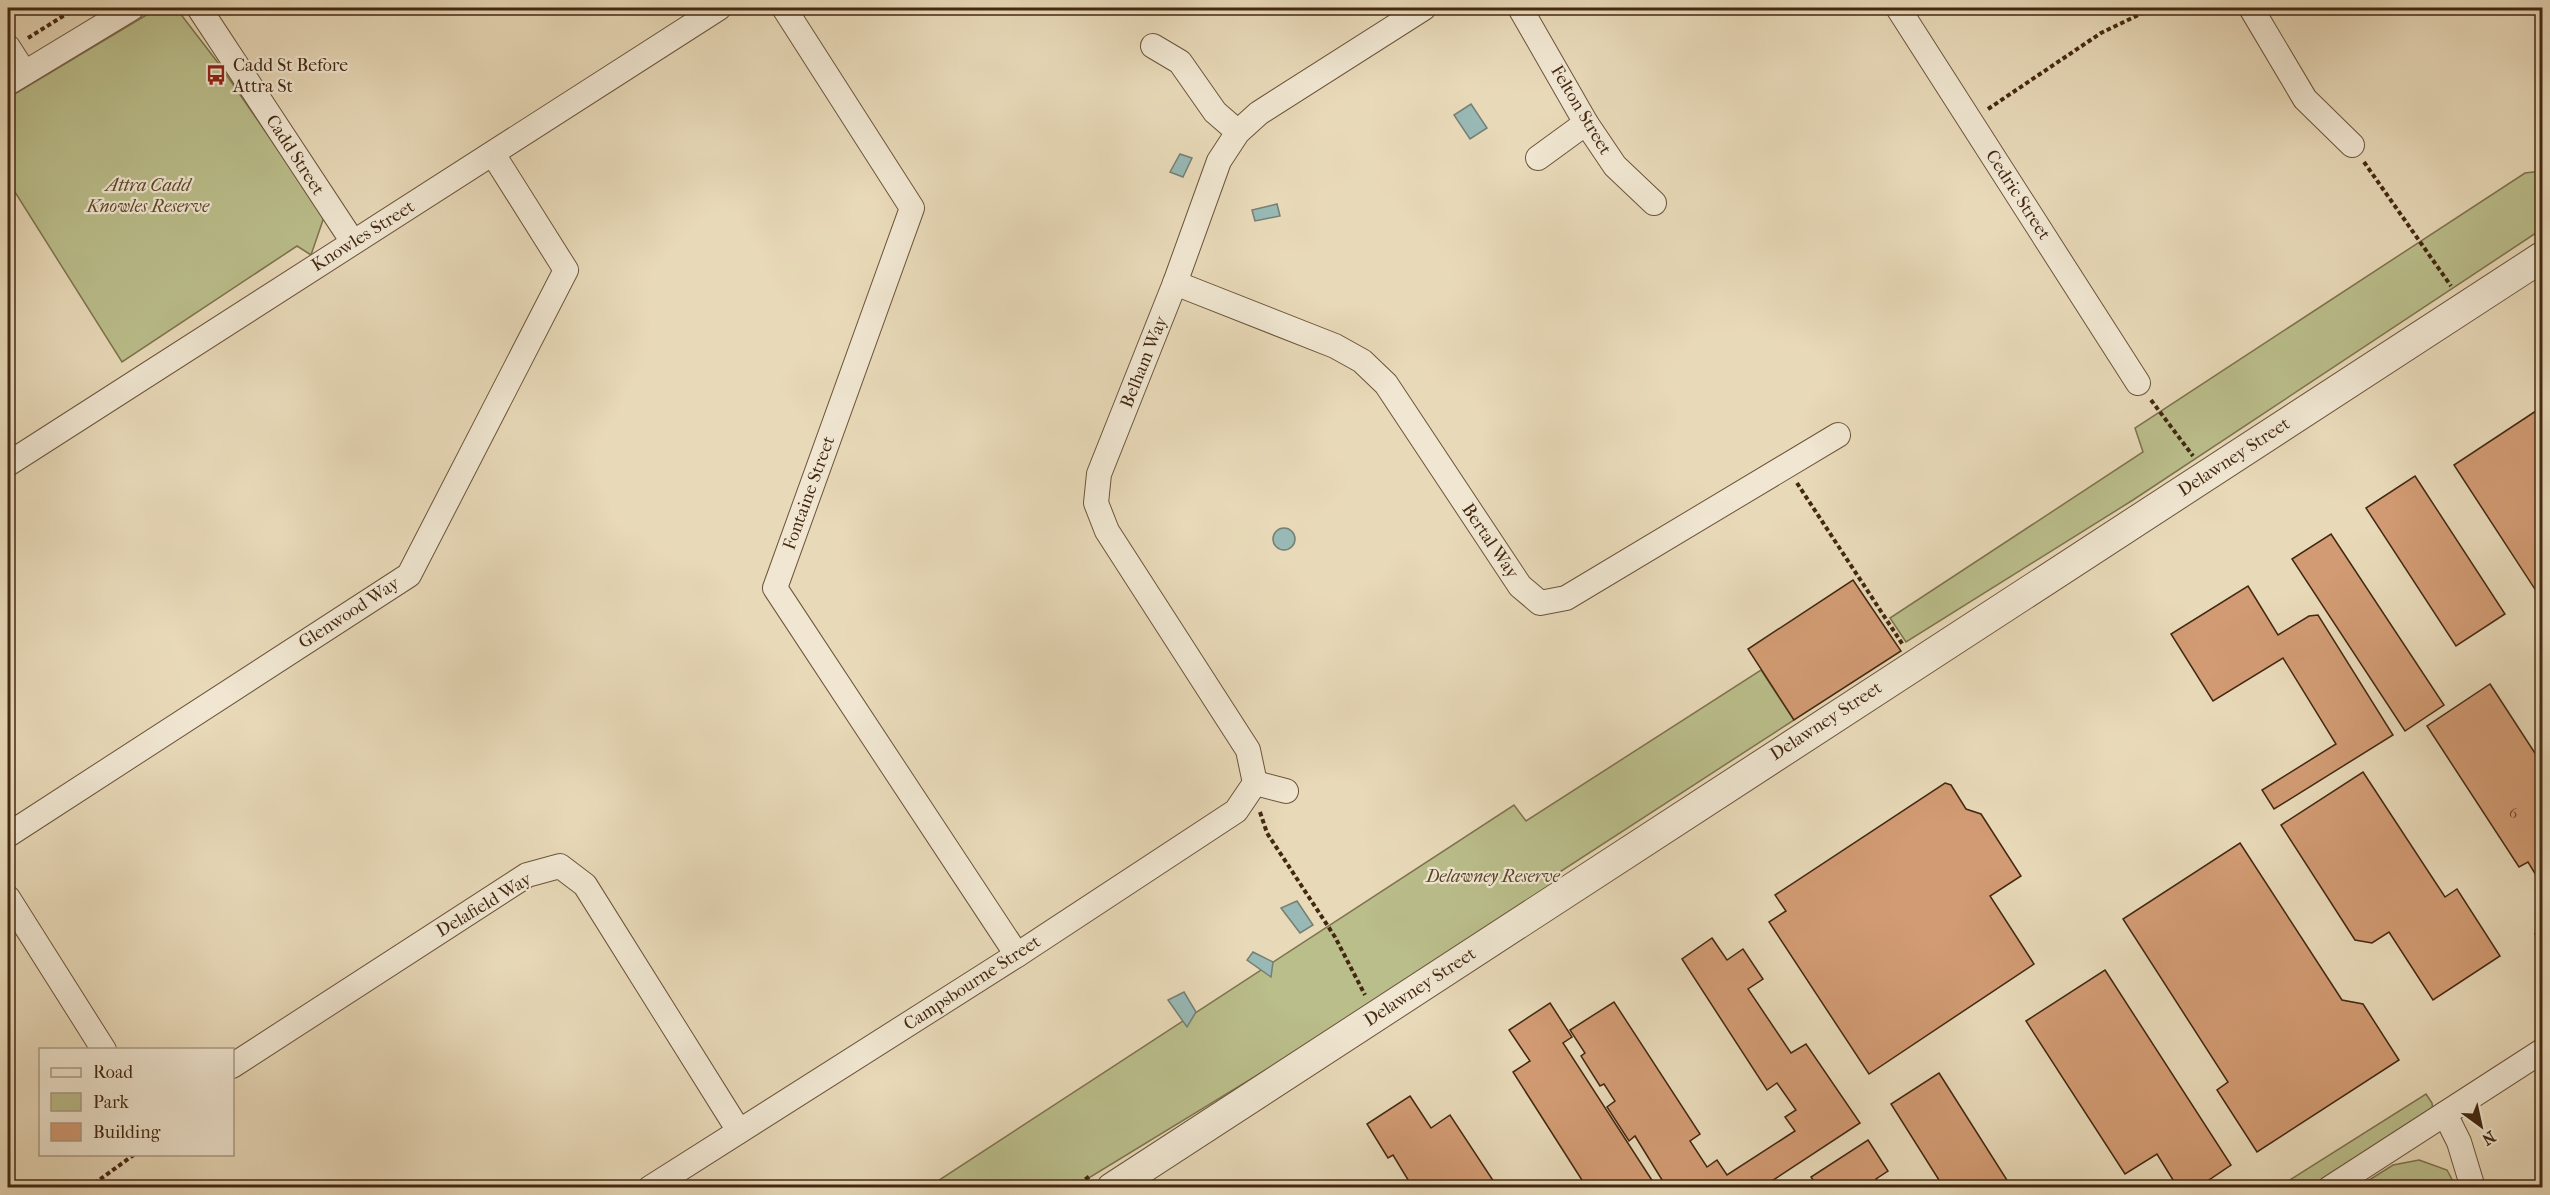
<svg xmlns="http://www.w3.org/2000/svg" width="2550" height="1195" font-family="'IM FELL French Canon',serif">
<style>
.green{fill:#babe8b;stroke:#7e734e;stroke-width:1.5}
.water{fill:#98b9b5;stroke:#767f73;stroke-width:1.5}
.building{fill:#d29b73;stroke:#432811;stroke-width:1.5}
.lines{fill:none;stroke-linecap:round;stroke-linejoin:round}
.minor-casing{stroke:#6c543b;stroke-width:26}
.tertiary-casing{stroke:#6c543b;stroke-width:32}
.path{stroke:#432811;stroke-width:4;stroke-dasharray:4.5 3;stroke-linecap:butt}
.minor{stroke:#f0e6d1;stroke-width:24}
.tertiary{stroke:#f0e6d1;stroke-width:30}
.labels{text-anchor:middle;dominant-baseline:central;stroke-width:4.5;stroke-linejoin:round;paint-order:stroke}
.number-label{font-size:15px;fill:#67452a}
.poi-label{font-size:18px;fill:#432811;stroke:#f0e6d1;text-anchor:start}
.street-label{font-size:18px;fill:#432811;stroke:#f0e6d1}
.park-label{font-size:18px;font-style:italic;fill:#5b4629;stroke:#f0e6d1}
</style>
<rect width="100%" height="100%" fill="#e8d9b8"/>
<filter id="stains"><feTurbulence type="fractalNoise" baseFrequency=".00333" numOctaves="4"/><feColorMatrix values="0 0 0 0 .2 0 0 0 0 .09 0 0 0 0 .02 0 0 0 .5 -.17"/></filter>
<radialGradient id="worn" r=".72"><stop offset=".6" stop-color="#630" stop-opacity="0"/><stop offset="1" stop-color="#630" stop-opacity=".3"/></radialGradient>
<g class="green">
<polygon points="158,8 176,8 219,64 324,217 311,255 297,246 122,362 8,181 8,98"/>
<polygon points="2542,171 2542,229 2133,500 1906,642 1890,618 2143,452 2135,428 2525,173"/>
<polygon points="1761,670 1794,720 1555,875 1562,889 1074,1187 927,1188 1514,805 1526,821"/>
<polygon points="2426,1094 2432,1103 2433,1112 2314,1187 2287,1187 2285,1183"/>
<polygon points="2419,1160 2447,1170 2456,1187 2358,1187 2393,1165"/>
</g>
<g class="water">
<polygon points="1471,104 1487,128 1470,139 1454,115"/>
<polygon points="1180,154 1192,158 1183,177 1170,172"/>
<polygon points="1277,204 1280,216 1255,221 1252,210"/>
<circle cx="1284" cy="539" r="11"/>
<polygon points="1297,901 1313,925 1300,933 1281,908"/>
<polygon points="1253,952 1273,962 1271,977 1247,960"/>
<polygon points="1184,992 1196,1012 1187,1027 1168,1000"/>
</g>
<g class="building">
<polygon points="2542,407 2542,600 2454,465"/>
<polygon points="2415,476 2505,614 2456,646 2366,508"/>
<polygon points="2331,534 2444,705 2405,731 2292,559"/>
<polygon points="1853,580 1901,651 1794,720 1748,649"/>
<polygon points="2248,586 2278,635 2309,616 2318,615 2393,735 2274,809 2262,790 2336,744 2283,658 2213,701 2171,634"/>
<polygon points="2490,684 2542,764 2542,885 2528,862 2519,867 2427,726"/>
<polygon points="2363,772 2445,897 2457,889 2500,956 2433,1000 2389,932 2372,943 2355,940 2281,825"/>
<polygon points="1945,783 1951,785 1966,809 1981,814 2021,876 1990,896 2034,964 1869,1074 1769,922 1786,911 1775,895"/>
<polygon points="2240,843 2342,1000 2363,1004 2399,1060 2257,1152 2217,1090 2228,1082 2123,919"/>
<polygon points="2542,929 2542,945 2535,934"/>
<polygon points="1712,938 1727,960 1743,949 1763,979 1748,989 1791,1053 1806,1044 1860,1123 1761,1188 1667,1188 1635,1136 1629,1141 1607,1107 1615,1101 1604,1084 1600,1086 1581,1056 1585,1053 1570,1030 1614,1002 1700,1134 1690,1141 1707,1167 1717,1160 1727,1175 1795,1131 1785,1117 1796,1110 1777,1083 1767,1090 1682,959"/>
<polygon points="2105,970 2231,1165 2197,1188 2178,1188 2157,1154 2125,1174 2026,1021"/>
<polygon points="1550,1003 1572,1037 1563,1043 1657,1188 1587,1188 1513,1072 1530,1061 1509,1030"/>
<polygon points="1939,1073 2012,1188 1944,1188 1891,1104"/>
<polygon points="1410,1096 1431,1128 1450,1115 1498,1188 1413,1188 1393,1155 1388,1158 1367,1124"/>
<polygon points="1868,1140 1888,1171 1876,1179 1882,1188 1818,1188 1811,1177"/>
</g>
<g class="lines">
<g class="minor-casing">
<g id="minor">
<polyline points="199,8 353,242"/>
<polyline points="784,8 912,208 775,588 1017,955"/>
<polyline points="1520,8 1586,123 1615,166 1654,203"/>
<polyline points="1898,8 2138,383"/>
<polyline points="2251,8 2305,99 2352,145"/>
<polyline points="1153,46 1180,62 1215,112 1238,132"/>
<polyline points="8,47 24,72"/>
<polyline points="8,83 132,8"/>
<polyline points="1538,158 1586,123"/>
<polyline points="1175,283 1335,346 1362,361 1386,384 1520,586 1540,603 1566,598 1838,435"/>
<polyline points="8,464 719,8"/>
<polyline points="1255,783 1248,750 1107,531 1096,503 1099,474 1175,283 1219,161 1238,132 1259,113 1424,8"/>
<polyline points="8,835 409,575 566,270 493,154"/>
<polyline points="8,898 104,1050"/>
<polyline points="232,1066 527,875 560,866 585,885 739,1131"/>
<polyline points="2445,1114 2459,1142 2473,1188"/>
<polyline points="650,1188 1017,955 1236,811 1255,783 1286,791"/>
<polyline points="2330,1188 2542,1051"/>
</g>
</g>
<g class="tertiary-casing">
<polyline id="tertiary" points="1112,1188 2542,257"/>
</g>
<g class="path">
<polyline points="28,38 76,8"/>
<polyline points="1988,109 2101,33 2153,8"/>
<polyline points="2364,162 2451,286"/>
<polyline points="2151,400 2193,456"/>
<polyline points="1797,483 1903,645"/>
<polyline points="1260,812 1267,833 1335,937 1365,995"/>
<polyline points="88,1188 135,1154"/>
<polyline points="1073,1188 1090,1176"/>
</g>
<use href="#minor" class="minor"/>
<use href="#tertiary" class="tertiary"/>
</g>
<defs>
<g id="bus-bare" transform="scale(1.62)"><path d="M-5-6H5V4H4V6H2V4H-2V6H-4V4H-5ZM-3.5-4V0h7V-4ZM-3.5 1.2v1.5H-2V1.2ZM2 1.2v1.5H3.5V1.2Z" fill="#8f2418" stroke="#f0e6d1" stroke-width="2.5" paint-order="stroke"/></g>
</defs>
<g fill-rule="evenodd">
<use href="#bus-bare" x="216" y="75"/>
</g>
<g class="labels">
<g class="number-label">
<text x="2513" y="813">6</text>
</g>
<g class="poi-label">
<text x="233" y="65">Cadd St Before<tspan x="233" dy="21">Attra St</tspan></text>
</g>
<g class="street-label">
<text transform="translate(1581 110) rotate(59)">Felton Street</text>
<text transform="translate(295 155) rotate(57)">Cadd Street</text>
<text transform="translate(2018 195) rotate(57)">Cedric Street</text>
<text transform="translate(363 236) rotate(-32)">Knowles Street</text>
<text transform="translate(1144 362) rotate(-68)">Belham Way</text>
<text transform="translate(2234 457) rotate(-33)">Delawney Street</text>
<text transform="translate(809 493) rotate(-70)">Fontaine Street</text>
<text transform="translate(1490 541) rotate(56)">Bertal Way</text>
<text transform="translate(349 613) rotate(-33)">Glenwood Way</text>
<text transform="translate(1826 721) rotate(-33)">Delawney Street</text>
<text transform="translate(484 905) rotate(-31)">Delafield Way</text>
<text transform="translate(972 983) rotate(-33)">Campsbourne Street</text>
<text transform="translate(1420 987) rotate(-33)">Delawney Street</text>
</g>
<g class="park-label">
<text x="148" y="185">Attra Cadd<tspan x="148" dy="21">Knowles Reserve</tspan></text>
<text x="1493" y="876">Delawney Reserve</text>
</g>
</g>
<rect width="2550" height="1195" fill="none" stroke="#e8d9b8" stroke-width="30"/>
<rect x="9" y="9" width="2532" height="1177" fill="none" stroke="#432811" stroke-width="3"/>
<rect x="15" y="15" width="2520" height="1165" fill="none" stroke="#432811" stroke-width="1.5"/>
<rect x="39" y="1048" width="195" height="108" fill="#f0e6d1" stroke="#ab9a84" stroke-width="1.5"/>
<rect x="51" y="1068" width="30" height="9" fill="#f0e6d1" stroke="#ab9a84" stroke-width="1.5"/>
<text x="93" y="1078" font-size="18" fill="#432811">Road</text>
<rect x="51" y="1093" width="30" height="18" fill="#babe8b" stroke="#ab9a84" stroke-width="1.5"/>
<text x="93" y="1108" font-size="18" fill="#432811">Park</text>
<rect x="51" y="1123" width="30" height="18" fill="#d29b73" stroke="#ab9a84" stroke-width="1.5"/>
<text x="93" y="1138" font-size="18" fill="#432811">Building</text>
<g transform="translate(2481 1126) rotate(147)" stroke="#f0e6d1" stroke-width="4.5" paint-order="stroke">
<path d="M0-4.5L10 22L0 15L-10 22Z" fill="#432811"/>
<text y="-9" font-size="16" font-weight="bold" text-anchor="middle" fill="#432811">N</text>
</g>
<rect width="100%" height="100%" filter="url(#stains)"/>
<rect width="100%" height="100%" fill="url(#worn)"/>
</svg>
